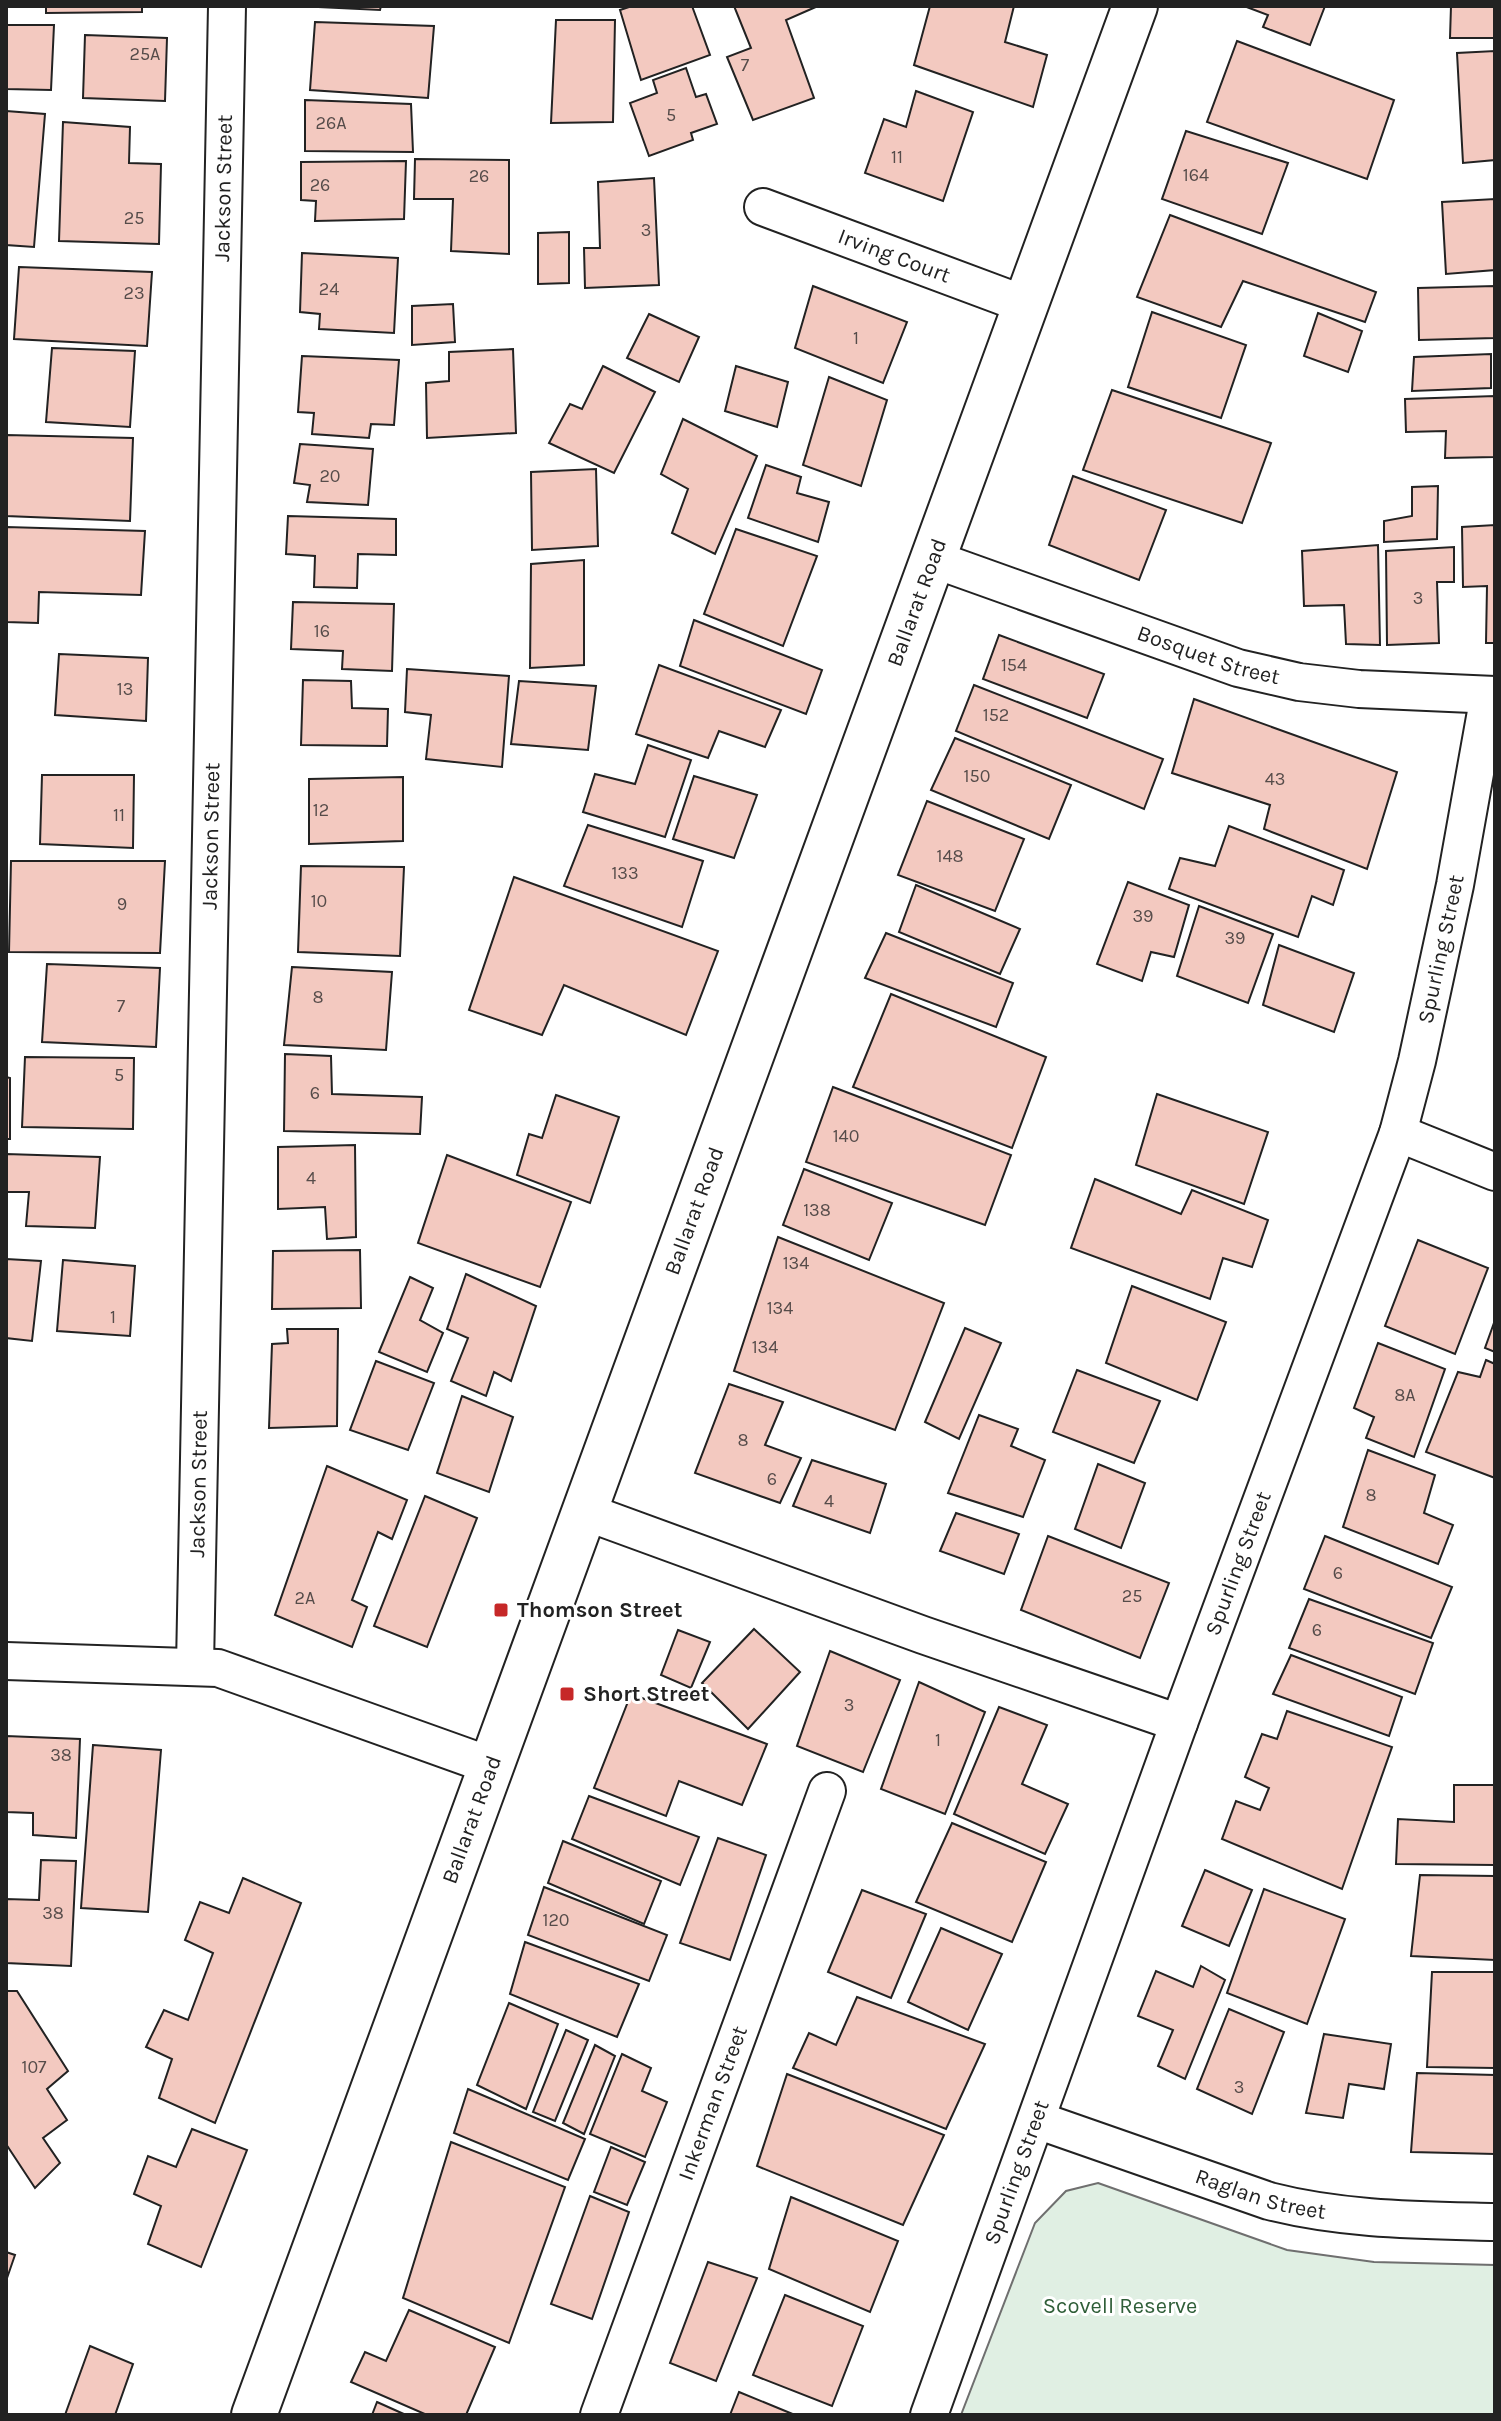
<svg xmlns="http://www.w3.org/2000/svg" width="1501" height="2421" font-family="Karla,sans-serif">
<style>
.green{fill:#e0efe3;stroke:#6f6f6f;stroke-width:2}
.building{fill:#f3c9c0;stroke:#222;stroke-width:2}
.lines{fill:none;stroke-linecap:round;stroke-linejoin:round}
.street-casing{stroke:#222;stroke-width:40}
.highway-casing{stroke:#222;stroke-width:48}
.street{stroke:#fff;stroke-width:36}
.highway{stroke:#fff;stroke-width:44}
.poi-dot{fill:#c62828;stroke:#fff;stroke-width:3}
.labels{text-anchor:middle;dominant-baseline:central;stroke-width:6;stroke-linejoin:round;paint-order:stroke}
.number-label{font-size:18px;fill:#564c4a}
.street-label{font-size:22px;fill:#222;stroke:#fff}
.poi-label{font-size:22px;font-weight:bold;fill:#222;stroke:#fff;text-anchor:start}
.park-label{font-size:22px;fill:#2f5e38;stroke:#fff}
</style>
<rect width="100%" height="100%" fill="#fff"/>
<polygon class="green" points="1098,2183 1287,2250 1374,2262 1495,2265 1495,2415 961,2415 1035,2223 1066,2191"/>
<g class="building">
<polygon points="46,6 142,6 142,12 46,13"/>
<polygon points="297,6 381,6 380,10"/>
<polygon points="632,6 692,6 710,55 641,80 620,10"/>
<polygon points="734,6 818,6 786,20 814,98 753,120 727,57 751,48"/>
<polygon points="930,6 1014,6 1005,42 1047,55 1033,107 914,65"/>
<polygon points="1244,6 1325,6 1310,45 1263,27 1268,15"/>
<polygon points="1451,6 1495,6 1495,38 1450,38"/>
<polygon points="556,20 615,20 613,122 551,123"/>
<polygon points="315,22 434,26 428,98 310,90"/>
<polygon points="6,25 54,25 51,90 6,89"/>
<polygon points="85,35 167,38 165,101 83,98"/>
<polygon points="1237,41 1394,100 1367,179 1207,122"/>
<polygon points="1495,51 1495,160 1463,163 1457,53"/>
<polygon points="686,68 696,97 706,94 717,124 691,133 693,140 649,156 630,103 657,93 653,80"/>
<polygon points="916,91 973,112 943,201 865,173 884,119 906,127"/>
<polygon points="305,100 411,104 413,152 305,151"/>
<polygon points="6,111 45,114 34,247 6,245"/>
<polygon points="63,122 130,127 129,163 161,164 159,244 59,241"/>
<polygon points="1186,131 1288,163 1262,234 1162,199"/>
<polygon points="415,159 509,160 509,254 451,251 453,199 414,199"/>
<polygon points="406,161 404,219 315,221 316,201 301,200 301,162"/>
<polygon points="654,178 659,285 585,288 584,248 600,248 598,182"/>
<polygon points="1495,199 1495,270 1446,274 1442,202"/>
<polygon points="1170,215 1376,292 1365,322 1243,281 1221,327 1137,297"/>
<polygon points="569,232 569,283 538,284 538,233"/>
<polygon points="302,253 398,258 394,333 319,329 320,314 300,312"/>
<polygon points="19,267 152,272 147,346 14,339"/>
<polygon points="813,286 907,322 883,383 795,348"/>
<polygon points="1495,286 1495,338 1419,340 1418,288"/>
<polygon points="453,304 455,342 412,345 412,306"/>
<polygon points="1152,312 1246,345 1221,418 1128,387"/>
<polygon points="1318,313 1362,331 1348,372 1304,356"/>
<polygon points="649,314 699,337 679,382 627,358"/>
<polygon points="52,348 135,351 130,427 46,422"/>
<polygon points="513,349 516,433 427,438 426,383 449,381 449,352"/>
<polygon points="1491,354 1491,388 1412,391 1414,357"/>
<polygon points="302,356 399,360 394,425 371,424 369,438 312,434 314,413 298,412"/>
<polygon points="603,366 655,392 614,473 549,443 570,404 582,409"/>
<polygon points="736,366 788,382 777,427 725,411"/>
<polygon points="829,377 887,400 861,486 803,465"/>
<polygon points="1112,390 1271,443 1242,523 1083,470"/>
<polygon points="1495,396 1495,457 1445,458 1446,431 1406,432 1405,399"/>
<polygon points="683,419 757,456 715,554 672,533 688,489 661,474"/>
<polygon points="6,435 133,438 130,521 6,516"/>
<polygon points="300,444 373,449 368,505 307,502 310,485 294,483"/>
<polygon points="766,465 801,477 797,493 829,502 818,542 748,518"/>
<polygon points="596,469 598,546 532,550 531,472"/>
<polygon points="1073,476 1166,510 1139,580 1049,545"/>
<polygon points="1438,486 1437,539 1384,542 1384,521 1412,516 1412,487"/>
<polygon points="288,516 396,519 396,555 358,554 357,588 314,587 315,556 286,554"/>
<polygon points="1495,525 1495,643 1486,643 1487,586 1463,587 1462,527"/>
<polygon points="6,527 145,531 141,595 39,592 38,623 6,622"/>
<polygon points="736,529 817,556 783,646 704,614"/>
<polygon points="1378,545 1380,645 1346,644 1344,605 1304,606 1302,551"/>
<polygon points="1454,547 1454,582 1437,582 1439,643 1387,645 1386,551"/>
<polygon points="584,560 584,665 530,668 531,564"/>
<polygon points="293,602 394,604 392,671 342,669 343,651 291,649"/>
<polygon points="694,620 822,670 806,714 680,666"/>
<polygon points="999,635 1104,674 1087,718 983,679"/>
<polygon points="59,654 148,658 146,721 55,715"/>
<polygon points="659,665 781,710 765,747 719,731 708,758 636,734"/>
<polygon points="407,669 509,676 502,767 426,759 431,715 405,712"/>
<polygon points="303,680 351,681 352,708 388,709 387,746 301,745"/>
<polygon points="519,681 596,686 588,750 511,744"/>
<polygon points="974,685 1163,759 1144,809 956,731"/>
<polygon points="1194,699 1397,772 1367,869 1264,829 1270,805 1172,773"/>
<polygon points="955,738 1071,785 1049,839 931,790"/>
<polygon points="648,745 691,760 665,837 583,812 595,774 635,784"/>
<polygon points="42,775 134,775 133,848 40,844"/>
<polygon points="694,776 757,795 734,858 673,839"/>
<polygon points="403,777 403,841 309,844 309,779"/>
<polygon points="927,801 1024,839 995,911 898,875"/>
<polygon points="588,825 703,861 682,927 564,886"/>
<polygon points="1229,826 1344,870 1333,905 1312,896 1298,937 1169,889 1180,858 1215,866"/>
<polygon points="11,861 165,861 160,953 9,952"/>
<polygon points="301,866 404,867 400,956 298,952"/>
<polygon points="514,877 718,951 686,1035 564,985 542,1035 469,1010"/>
<polygon points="1128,882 1189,905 1174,957 1151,952 1142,981 1097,964"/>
<polygon points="916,885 1020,929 1000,974 899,932"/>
<polygon points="1199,906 1273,934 1248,1003 1177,976"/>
<polygon points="886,933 1013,983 996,1027 865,978"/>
<polygon points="1279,945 1354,973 1334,1032 1263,1005"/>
<polygon points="47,964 160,968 156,1047 42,1042"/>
<polygon points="292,967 392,972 386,1050 284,1045"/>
<polygon points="891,994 1046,1057 1012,1148 853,1087"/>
<polygon points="285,1054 331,1056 332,1094 422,1097 420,1134 284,1131"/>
<polygon points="25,1057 134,1058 133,1129 22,1127"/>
<polygon points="6,1077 10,1078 10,1139 6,1139"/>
<polygon points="833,1087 1011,1155 985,1225 806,1162"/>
<polygon points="1157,1094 1268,1132 1244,1204 1136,1165"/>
<polygon points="556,1095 619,1117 590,1203 517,1175 529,1134 542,1138"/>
<polygon points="355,1145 356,1237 327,1239 325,1207 278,1209 278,1147"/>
<polygon points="6,1154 100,1157 95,1228 26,1226 29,1192 6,1192"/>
<polygon points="447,1155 571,1202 540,1287 418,1243"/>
<polygon points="804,1169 892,1203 869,1260 783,1225"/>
<polygon points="1095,1179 1181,1214 1192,1190 1268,1220 1252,1267 1223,1258 1210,1299 1071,1248"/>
<polygon points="778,1237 944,1303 895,1430 734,1371"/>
<polygon points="1418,1240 1488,1268 1455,1354 1385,1326"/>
<polygon points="360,1250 361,1308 272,1309 273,1251"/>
<polygon points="6,1259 41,1261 32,1341 6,1338"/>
<polygon points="63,1260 135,1266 130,1336 57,1331"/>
<polygon points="466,1274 536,1306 511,1381 494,1372 486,1396 451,1381 468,1338 447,1329"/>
<polygon points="410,1277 433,1288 420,1320 443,1333 427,1372 379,1352"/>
<polygon points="1132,1286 1226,1322 1197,1400 1106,1363"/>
<polygon points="1495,1320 1495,1352 1485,1348"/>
<polygon points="965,1328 1001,1343 959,1439 925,1422"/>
<polygon points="287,1329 338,1329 337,1426 269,1428 272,1344 288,1343"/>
<polygon points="1378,1343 1445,1369 1414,1457 1366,1438 1374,1417 1354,1408"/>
<polygon points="1486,1360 1495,1364 1495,1478 1426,1452 1458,1372 1480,1377"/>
<polygon points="376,1361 434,1383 408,1450 350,1430"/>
<polygon points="1077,1370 1160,1401 1134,1463 1053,1432"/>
<polygon points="729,1384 783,1402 765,1445 801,1458 780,1503 695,1473"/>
<polygon points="462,1396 513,1417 489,1492 437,1473"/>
<polygon points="979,1415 1018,1429 1011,1446 1045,1460 1023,1517 948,1493"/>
<polygon points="1368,1450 1435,1475 1424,1513 1453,1525 1438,1564 1343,1527"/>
<polygon points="812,1460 886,1484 870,1533 793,1506"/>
<polygon points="1098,1464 1145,1483 1121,1548 1075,1529"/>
<polygon points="327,1466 407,1500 392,1539 378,1532 352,1600 367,1607 352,1647 275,1615"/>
<polygon points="425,1496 477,1518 427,1647 374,1626"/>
<polygon points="956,1513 1019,1534 1004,1574 940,1551"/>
<polygon points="1048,1536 1169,1583 1140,1658 1021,1610"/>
<polygon points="1325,1536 1452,1587 1431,1638 1304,1589"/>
<polygon points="1309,1599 1433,1643 1415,1694 1289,1648"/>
<polygon points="754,1629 800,1672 748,1729 702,1683"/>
<polygon points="678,1630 710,1642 691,1688 661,1675"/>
<polygon points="830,1651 900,1680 863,1772 797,1746"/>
<polygon points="1291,1655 1402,1697 1389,1736 1273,1694"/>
<polygon points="919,1682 985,1712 945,1814 881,1789"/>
<polygon points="631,1694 767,1744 742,1805 679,1781 666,1816 594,1788"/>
<polygon points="999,1707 1047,1725 1022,1784 1068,1804 1045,1854 954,1814"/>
<polygon points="1287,1711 1392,1747 1342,1889 1222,1839 1236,1801 1260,1810 1269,1788 1245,1777 1262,1734 1277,1739"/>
<polygon points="6,1736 80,1739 76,1838 33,1835 33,1813 6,1812"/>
<polygon points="93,1745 161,1750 148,1912 81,1908"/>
<polygon points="1454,1785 1495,1785 1495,1865 1396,1864 1398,1819 1454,1822"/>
<polygon points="589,1796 699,1837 680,1885 572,1839"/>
<polygon points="952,1823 1046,1862 1012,1942 916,1902"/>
<polygon points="718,1838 766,1855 730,1960 680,1943"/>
<polygon points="563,1841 661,1881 644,1924 548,1883"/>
<polygon points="41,1860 76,1861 71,1966 6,1963 6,1899 39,1900"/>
<polygon points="1205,1870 1252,1890 1229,1946 1182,1926"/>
<polygon points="1420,1875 1495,1876 1495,1960 1411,1956"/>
<polygon points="243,1878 301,1903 215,2123 159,2098 172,2059 146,2047 164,2010 188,2020 213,1953 185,1940 200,1902 229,1913"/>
<polygon points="544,1887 667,1935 649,1981 528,1935"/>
<polygon points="1264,1889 1345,1919 1307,2024 1227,1993"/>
<polygon points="862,1890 926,1914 891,1998 828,1972"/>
<polygon points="941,1928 1002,1954 968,2030 908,2002"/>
<polygon points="525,1942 639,1984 617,2037 510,1994"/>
<polygon points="1201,1966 1225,1980 1185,2079 1158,2066 1173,2030 1138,2016 1156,1971 1193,1987"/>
<polygon points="1432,1972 1495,1972 1495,2068 1427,2067"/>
<polygon points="6,1991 17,1991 68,2071 47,2089 67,2120 43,2138 60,2163 35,2188 6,2144"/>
<polygon points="857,1997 985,2044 946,2129 793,2068 809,2033 836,2045"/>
<polygon points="509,2003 558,2024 526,2109 477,2085"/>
<polygon points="1229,2009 1284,2032 1252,2114 1197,2089"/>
<polygon points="566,2030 588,2040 555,2121 533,2112"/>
<polygon points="1324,2034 1391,2044 1384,2089 1349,2084 1343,2118 1306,2113"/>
<polygon points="595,2045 615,2056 584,2134 563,2123"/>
<polygon points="622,2054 651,2068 642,2091 667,2102 645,2157 590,2134"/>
<polygon points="1417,2073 1495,2075 1495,2154 1411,2152"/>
<polygon points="787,2074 944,2135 903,2225 757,2166"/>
<polygon points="468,2089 585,2139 568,2180 454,2133"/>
<polygon points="192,2129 247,2150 201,2267 148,2244 161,2206 134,2194 148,2156 176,2167"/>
<polygon points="451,2142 565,2187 509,2343 403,2298"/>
<polygon points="611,2147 645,2162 627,2205 594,2192"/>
<polygon points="590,2196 629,2212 592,2319 551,2304"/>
<polygon points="791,2197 898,2241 870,2312 769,2269"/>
<polygon points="6,2252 15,2255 6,2281"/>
<polygon points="708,2262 757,2278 716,2381 670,2363"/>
<polygon points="785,2295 863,2326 832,2406 753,2375"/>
<polygon points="409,2310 495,2347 466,2415 427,2415 351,2382 365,2352 386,2361"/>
<polygon points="90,2346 133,2364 115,2415 65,2415"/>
<polygon points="739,2392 795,2415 730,2415"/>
<polygon points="377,2402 406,2415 372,2415"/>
</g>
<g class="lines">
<g class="street-casing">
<g id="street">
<path id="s1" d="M763 207 1026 305"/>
<path id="s2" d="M933 559 1238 668 1299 682 1359 689 1495 695"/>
<polyline points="1398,1133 1495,1172"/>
<polyline points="586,1512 923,1635 1179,1723"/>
<polyline points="6,1661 218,1668 492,1766"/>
<path id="s3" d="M195 1666 227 6"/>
<path id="s4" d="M1037 2120 1269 2201C1343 2220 1418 2220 1495 2222"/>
<path id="s5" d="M599 2415 827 1791"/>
<path id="s6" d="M929 2415 1179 1723 1398 1133 1417 1061 1455 885 1489 695"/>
</g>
</g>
<g class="highway-casing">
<g id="highway">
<path id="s7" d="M254 2415 1135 6"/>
</g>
</g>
<use href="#street" class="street"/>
<use href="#highway" class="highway"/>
</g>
<g class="poi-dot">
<rect x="493" y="1602" width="16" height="16" rx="4"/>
<rect x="559" y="1686" width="16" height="16" rx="4"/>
</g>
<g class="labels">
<g class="number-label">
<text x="145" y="54">25A</text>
<text x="745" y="65">7</text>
<text x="671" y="115">5</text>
<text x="331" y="123">26A</text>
<text x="897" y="157">11</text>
<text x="1196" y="175">164</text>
<text x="479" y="176">26</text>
<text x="320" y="185">26</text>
<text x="134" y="218">25</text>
<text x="646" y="230">3</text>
<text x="329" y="289">24</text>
<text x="134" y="293">23</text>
<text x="856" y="338">1</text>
<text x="330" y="476">20</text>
<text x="1418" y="598">3</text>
<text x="322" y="631">16</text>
<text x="1014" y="665">154</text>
<text x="125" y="689">13</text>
<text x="996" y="715">152</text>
<text x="977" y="776">150</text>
<text x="1275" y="779">43</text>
<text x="321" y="810">12</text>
<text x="119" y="815">11</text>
<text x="950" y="856">148</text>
<text x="625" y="873">133</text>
<text x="319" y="901">10</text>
<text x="122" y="904">9</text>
<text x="1143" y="916">39</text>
<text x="1235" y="938">39</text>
<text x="318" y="997">8</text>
<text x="121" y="1006">7</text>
<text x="119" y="1075">5</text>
<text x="315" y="1093">6</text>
<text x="846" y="1136">140</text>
<text x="311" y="1178">4</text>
<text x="817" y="1210">138</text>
<text x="796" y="1263">134</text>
<text x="780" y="1308">134</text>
<text x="113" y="1317">1</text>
<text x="765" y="1347">134</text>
<text x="1405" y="1395">8A</text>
<text x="743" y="1440">8</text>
<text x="772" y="1479">6</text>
<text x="1371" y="1495">8</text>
<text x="829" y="1501">4</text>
<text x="1338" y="1573">6</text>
<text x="1132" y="1596">25</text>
<text x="305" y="1598">2A</text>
<text x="1317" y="1630">6</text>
<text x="849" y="1705">3</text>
<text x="938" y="1740">1</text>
<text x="61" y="1755">38</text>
<text x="53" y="1913">38</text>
<text x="556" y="1920">120</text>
<text x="34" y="2067">107</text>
<text x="1239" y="2087">3</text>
</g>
<g class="street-label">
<text stroke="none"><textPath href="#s3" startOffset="1478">Jackson Street</textPath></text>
<text stroke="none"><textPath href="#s1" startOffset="140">Irving Court</textPath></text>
<text stroke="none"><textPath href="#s7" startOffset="1930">Ballarat Road</textPath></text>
<text stroke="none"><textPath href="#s2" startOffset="292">Bosquet Street</textPath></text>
<text stroke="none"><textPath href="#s3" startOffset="830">Jackson Street</textPath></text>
<text stroke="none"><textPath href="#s6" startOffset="1554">Spurling Street</textPath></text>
<text stroke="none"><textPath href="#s7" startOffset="1282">Ballarat Road</textPath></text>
<text stroke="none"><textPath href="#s3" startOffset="182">Jackson Street</textPath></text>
<text stroke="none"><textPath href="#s6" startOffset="906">Spurling Street</textPath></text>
<text stroke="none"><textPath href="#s7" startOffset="634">Ballarat Road</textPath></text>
<text stroke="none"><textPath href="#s5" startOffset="332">Inkerman Street</textPath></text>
<text stroke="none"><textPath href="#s6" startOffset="258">Spurling Street</textPath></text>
<text stroke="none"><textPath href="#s4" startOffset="236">Raglan Street</textPath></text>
</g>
<g class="poi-label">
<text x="517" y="1610">Thomson Street</text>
<text x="583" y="1694">Short Street</text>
</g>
<g class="park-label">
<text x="1120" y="2306">Scovell Reserve</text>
</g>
</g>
<rect width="1501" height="2421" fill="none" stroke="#222222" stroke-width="16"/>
</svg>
